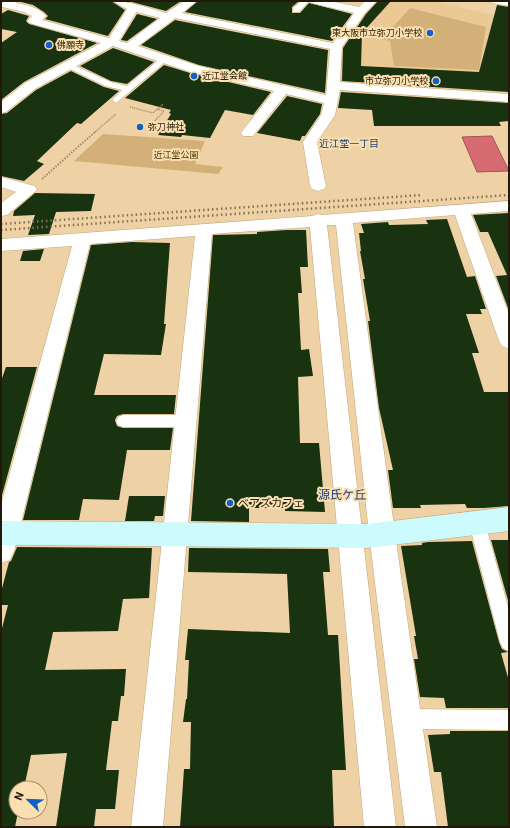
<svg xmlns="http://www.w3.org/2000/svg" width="510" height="828" font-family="Roboto,'Noto Sans JP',sans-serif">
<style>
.built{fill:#eac995}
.green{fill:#d2b078}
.water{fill:#d66c71;stroke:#a05352}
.building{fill:#193311}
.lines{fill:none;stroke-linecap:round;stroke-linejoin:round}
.lane-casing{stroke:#c2a67a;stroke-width:1}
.street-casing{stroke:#c2a67a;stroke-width:1}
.secondary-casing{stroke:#c2a67a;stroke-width:1}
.path-far1{stroke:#a18c6a;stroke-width:1.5;stroke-dasharray:1 1;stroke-linecap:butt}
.path{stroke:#a18c6a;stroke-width:2;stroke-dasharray:1.5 1.5;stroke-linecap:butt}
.lane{fill:#fff;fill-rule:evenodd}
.street{fill:#fff;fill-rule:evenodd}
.secondary{fill:#cdfafc;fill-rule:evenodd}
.rail{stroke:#847253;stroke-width:2.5;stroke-dasharray:1.5 3;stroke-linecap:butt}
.poi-dot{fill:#135ec9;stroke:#fcdfb1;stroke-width:1.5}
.labels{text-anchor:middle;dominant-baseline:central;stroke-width:4;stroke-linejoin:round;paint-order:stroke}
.far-poi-label{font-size:9px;fill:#231908;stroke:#fcdfb1;text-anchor:start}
.far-park-label{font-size:9px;fill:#4b3409;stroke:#fcdfb1}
.far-neighbourhood-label{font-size:10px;fill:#1b3e73;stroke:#fcdfb1}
.poi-label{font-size:11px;fill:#231908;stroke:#fcdfb1;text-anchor:start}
.neighbourhood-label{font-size:12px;fill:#1b3e73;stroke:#fcdfb1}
</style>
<rect width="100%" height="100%" fill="#eed2a5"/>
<polygon class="built" points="377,1 435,1 509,19 509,93 341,81 341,47 365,12"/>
<g class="green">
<polygon points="410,8 486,27 479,70 394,66 390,41 382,39"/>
<polygon points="103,134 205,141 195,164 223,167 218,174 74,161"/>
</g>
<polygon class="water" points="492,136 509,171 477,172 462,137"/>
<g class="building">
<polygon points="23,1 111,1 125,10 108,36 45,19 48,16 44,12 33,5 21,2"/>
<polygon points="128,1 181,1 166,11"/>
<polygon points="198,1 299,1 292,7 292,13 300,13 309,3 352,14 332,41 185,12"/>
<polygon points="378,1 391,1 362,33 361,66 479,72 497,5 509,7 509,92 342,81 343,48 366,14"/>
<polygon points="8,10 29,16 26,21 29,24 97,43 24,82 1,100 1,43 17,32 1,29 1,14"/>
<polygon points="137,14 157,19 127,41 121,40"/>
<polygon points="175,20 328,50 325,93 199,65 141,45"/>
<polygon points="113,48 154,62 127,84 111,81 80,66"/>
<polygon points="164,65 190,73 271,92 253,115 225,110 210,138 182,135 181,137 158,135 171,114 169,113 171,110 125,98"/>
<polygon points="71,71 104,87 119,91 81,124 77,123 37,161 44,164 24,181 1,176 1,114 7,113 36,90"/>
<polygon points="341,92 509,103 509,121 499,122 501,126 374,126 372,110 338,108"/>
<polygon points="287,96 322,104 320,114 305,136 302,136 300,141 257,133"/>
<polygon points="35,193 95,194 91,211 56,212 49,234 28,235 35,215 13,216 14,211"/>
<polygon points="509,213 509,308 508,308 496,276 507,275 488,232 480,232 473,215"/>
<polygon points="447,219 467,277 475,276 486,309 480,309 482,314 466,314 479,353 472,353 484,392 509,392 509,506 484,508 467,508 465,504 420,505 421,508 393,508 388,470 393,470 379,408 368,321 370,321 363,279 365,279 360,251 361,251 359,233 364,233 361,224 388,222 389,225 428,224 426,220"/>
<polygon points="287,230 306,230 308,267 300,267 302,293 298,293 301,350 309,349 313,376 298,377 300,443 319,443 325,512 285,511 285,508 249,508 249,522 191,521 213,235 257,234 257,232"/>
<polygon points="132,242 170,243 164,324 166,324 161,355 104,354 94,395 176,395 174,414 123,414 117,416 115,420 117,426 123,428 173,428 170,450 127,450 119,500 83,499 79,520 23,520 91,245"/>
<polygon points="44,249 40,261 20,261 23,251"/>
<polygon points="6,367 37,367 1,499 1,381"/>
<polygon points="129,496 165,496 163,516 155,516 154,521 125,521"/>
<polygon points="491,540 509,540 509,604"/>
<polygon points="472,541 499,642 502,649 508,652 501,653 509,681 509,708 446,708 444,698 420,697 414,659 418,659 414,636 416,636 401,546 422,545 422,543 428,542"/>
<polygon points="17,547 152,548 149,598 123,599 118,631 53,632 45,670 126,669 124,696 121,696 118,721 112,721 106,770 119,770 115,809 96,809 94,827 56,827 67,753 31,755 24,788 16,788 16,812 18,812 15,827 1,827 1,632 8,605 1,605 1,592 9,562 11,561"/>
<polygon points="189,548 328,549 330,572 323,572 328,635 338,635 346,770 332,770 334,827 180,827 184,769 190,769 191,722 183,722 186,699 187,699 189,660 185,660 188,629 290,633 287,574 188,572"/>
<polygon points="450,731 509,731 509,827 448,827 441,772 434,772 428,735 450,734"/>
</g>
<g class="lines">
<g class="lane-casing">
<g id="lane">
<polygon points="301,1 309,1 299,12 293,12 293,8"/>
<polygon points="162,57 169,59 116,103 112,100 122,90 105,86 64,66 71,64 111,82 127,86"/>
<polygon points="123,415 185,415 190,417 192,421 190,425 185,427 123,427 118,425 116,421 118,417"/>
<polygon points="477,516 483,518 485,523 509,610 509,651 503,648 500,642 469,523 471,518"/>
<polygon points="407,709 509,710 509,730 407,729 400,726 397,719 400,712"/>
</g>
</g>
<g class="street-casing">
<g id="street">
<path d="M4 1H18L16 3C26 5 39 7 46 16L42 20 109 38 127 9 112 1C131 1 148 8 166 13L184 1H197L182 13 333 43 354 13 311 3 309 1H331L359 7 365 1H377L365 13 342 47 340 82 509 94V102L340 90 335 115 317 142 326 186 324 189 318 191 312 189 310 186 303 142 321 115 324 103 286 94 253 136H243L241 133 243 130 274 91 190 72 113 46 35 89 6 112 1 113V102L25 83 101 43 29 23 27 21 32 16 24 12 2 7 1 4ZM136 12 160 18 127 43 119 41ZM175 18 330 49 326 95 199 66 138 46Z"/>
<polygon points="490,1 509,1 509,6 492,3"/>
<polygon points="1,177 35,186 37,190 7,215 1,216 1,203 16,192 1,187"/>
<polygon points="509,201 509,211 471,214 509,314 509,349 502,346 499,341 455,215 353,223 395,534 437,827 405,827 369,534 336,225 327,225 396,827 364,827 310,227 212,234 163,827 131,827 195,236 90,244 14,551 10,560 1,563 1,505 72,246 1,251 1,239 312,216 318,214 322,215"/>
</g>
</g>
<g class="secondary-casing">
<polygon id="secondary" points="509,507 509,531 367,548 1,545 1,521 367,524"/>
</g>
<g class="path-far1">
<polyline points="130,107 153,113 163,104"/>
<polyline points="157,109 164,111 149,127 167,129"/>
<polyline points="95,132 116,114"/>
</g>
<polyline class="path" points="42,179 96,131"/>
<use href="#lane" class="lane"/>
<use href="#street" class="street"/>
<use href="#secondary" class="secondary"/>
<g class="rail">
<polyline points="1,224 422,195"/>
<polyline points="1,230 509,195"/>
</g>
</g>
<g class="poi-dot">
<circle cx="430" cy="33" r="4"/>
<circle cx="49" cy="45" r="4"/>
<circle cx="194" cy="76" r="4"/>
<circle cx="436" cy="81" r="4"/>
<circle cx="140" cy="127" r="4"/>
<circle cx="230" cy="503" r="4"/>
</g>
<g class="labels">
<g class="far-poi-label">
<text x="422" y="33" text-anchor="end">東大阪市立弥刀小学校</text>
<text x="57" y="45">佛願寺</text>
<text x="202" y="76">近江堂会館</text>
<text x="428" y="81" text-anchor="end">市立弥刀小学校</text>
<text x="148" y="127">弥刀神社</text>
</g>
<g class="far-park-label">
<text x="176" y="155">近江堂公園</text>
</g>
<g class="far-neighbourhood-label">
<text x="349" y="143">近江堂一丁目</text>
</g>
<g class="poi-label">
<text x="238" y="503">ベアズカフェ</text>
</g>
<g class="neighbourhood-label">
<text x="342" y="495">源氏ケ丘</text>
</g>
</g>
<rect width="510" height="828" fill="none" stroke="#231908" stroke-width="4"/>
<g transform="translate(28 800) rotate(293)"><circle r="19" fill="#fcdfb1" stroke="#a5906d"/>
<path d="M0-3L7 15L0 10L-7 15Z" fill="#135ec9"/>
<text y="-6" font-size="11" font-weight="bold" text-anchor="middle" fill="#231908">N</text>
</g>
</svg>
